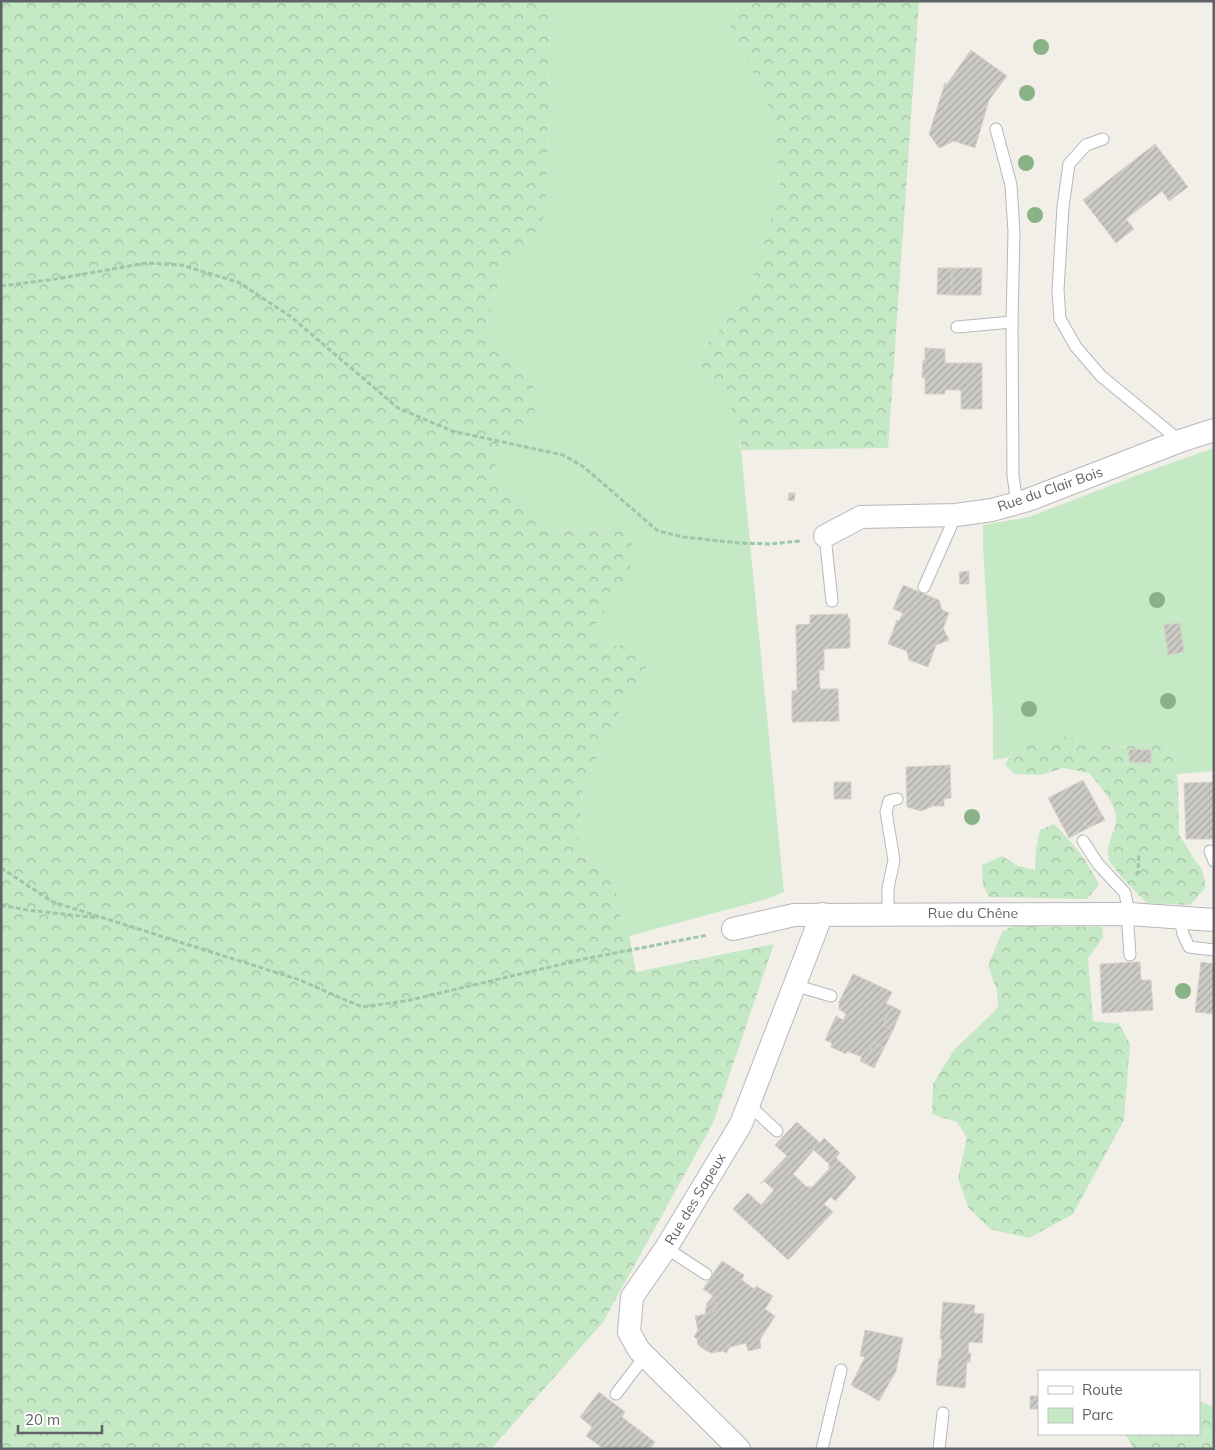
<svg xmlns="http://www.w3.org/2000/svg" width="1215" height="1450" font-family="Mulish,sans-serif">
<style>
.green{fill:#c5e8c5}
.forest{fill:url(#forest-crowns)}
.building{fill:url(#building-hatch);stroke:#d6d1c6;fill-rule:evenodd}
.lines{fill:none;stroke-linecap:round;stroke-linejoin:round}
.lane-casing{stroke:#b5b8bc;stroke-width:13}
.street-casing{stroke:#b5b8bc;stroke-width:24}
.path{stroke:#9cc7a9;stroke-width:3;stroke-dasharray:5 2.5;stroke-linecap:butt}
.lane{stroke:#fff;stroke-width:11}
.street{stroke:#fff;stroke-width:22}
.tree{fill:#89b387}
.labels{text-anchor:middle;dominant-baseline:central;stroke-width:5;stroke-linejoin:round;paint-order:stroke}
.street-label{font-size:14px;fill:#5f6368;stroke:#fff}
</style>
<defs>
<pattern id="forest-crowns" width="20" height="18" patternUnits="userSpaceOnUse" patternTransform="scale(1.25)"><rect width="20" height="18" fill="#c5e8c5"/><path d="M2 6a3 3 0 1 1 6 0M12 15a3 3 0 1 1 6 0" fill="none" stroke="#a3c0a4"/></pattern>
<pattern id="building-hatch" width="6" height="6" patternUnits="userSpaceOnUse" patternTransform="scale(1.25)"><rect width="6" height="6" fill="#cccac5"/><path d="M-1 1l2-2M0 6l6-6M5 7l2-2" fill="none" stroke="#a9a8a4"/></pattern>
</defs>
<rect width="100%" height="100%" fill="#f1efe8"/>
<g class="green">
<polygon points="550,1 741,1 729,24 774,118 780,184 748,296 695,358 733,409 741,450 784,892 767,899 629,936 618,910 614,874 577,850 582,793 608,731 647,667 599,651 590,631 617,593 623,527 578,531 551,528 523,498 501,494 495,472 498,447 535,416 534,387 509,355 485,330 500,276 525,255 546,213"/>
<polygon points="1214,448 1214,771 1176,774 1174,758 1167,743 1114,747 1082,739 1015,748 1009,757 993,760 993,715 983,545 983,525 1029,517 1151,470"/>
</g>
<g class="forest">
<polygon points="1,1 550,1 546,213 525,255 500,276 485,330 509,355 534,387 535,416 498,447 495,472 501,494 523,498 551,528 578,531 623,527 637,554 617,593 591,631 599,651 625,644 647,667 608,731 582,793 577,850 614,874 618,910 629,936 636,972 774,944 713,1123 603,1322 491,1449 1,1449"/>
<polygon points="741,1 919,1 888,448 742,450 732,409 695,358 748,296 780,184 774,118 729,24"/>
<path d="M1057 736 1082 739 1114 747 1167 743 1174 758 1178 783 1179 834 1194 859 1202 869 1206 887 1190 905 1147 903C1139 895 1112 869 1109 859 1105 846 1114 834 1116 822 1119 806 1099 785 1089 773L1064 768 1040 775 1014 774 1005 764 1015 748Z"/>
<path d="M1054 824C1072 842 1088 861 1099 885L1087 899 989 897 983 885 982 865 1002 856 1018 866 1035 870 1036 849 1040 830Z"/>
<polygon points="1012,926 1102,927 1103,937 1088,958 1093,1021 1119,1024 1130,1044 1124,1120 1073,1214 1029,1238 990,1229 968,1207 958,1178 967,1138 957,1122 932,1114 933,1084 954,1050 998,1008 997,990 988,966 1002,932"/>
<polygon points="1199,1401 1214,1407 1214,1449 1134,1449 1125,1434 1199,1434"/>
</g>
<g class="building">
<polygon points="971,50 1007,76 989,100 975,148 954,141 939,148 929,134 945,83 947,84"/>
<polygon points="1155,144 1188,187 1169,201 1162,191 1126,219 1134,229 1116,243 1083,200"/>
<polygon points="938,268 952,268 952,295 937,294"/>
<polygon points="952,268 982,268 981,295 952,295"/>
<polygon points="925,348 945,349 945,363 982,363 982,409 961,409 961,390 945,390 945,394 925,394 925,378 922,378 923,360 925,361"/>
<polygon points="789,493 795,493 794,501 788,500"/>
<polygon points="969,571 969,584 960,584 959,572"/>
<polygon points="903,585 939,600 942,610 949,613 943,628 949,640 936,645 928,667 909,660 907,651 888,644 897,620 899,621 903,613 893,609"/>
<polygon points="848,614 848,619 850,618 850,648 824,649 824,670 819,670 820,689 838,689 839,721 792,722 792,691 797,690 796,625 810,624 810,615"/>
<polygon points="1180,623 1184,652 1168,655 1164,625"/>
<polygon points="1129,749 1151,750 1151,763 1129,762"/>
<polygon points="950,765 951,798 944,799 944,806 933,806 921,811 907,807 906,767"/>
<polygon points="1083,780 1101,813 1084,822 1088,828 1069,838 1048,798"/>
<rect x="834" y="782" width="17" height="17"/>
<polygon points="1214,782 1214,839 1186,839 1184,783"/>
<polygon points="1101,813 1105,820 1088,828 1084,822"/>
<polygon points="1140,962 1141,980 1151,980 1153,1010 1102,1013 1100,964"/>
<polygon points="1201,962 1214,964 1214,1014 1195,1012"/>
<polygon points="853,974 892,992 886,1004 892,1006 883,1025 893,1030 884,1048 874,1043 864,1063 860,1061 862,1057 847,1051 846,1054 831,1047 832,1043 825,1040 836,1016 843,1020 846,1014 839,1009 839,1002"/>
<polygon points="892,1006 901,1011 893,1030 883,1025"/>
<polygon points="874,1043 884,1048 874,1068 864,1063"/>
<path d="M797 1122 820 1143 824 1138 840 1153 836 1158 850 1171 848 1173 851 1175 843 1184 847 1188 835 1201 831 1197 824 1204 833 1212 788 1260 733 1209 748 1193 761 1205 774 1190 764 1181 760 1184 787 1156 775 1145ZM814 1150 829 1164V1169L812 1187H807L793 1174Z"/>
<polygon points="850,1171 856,1177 847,1188 843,1184 851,1175 848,1173"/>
<polygon points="722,1261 744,1275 742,1280 754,1289 756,1286 773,1296 765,1309 775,1316 760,1340 761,1348 748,1351 746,1343 730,1347 726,1353 723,1351 711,1353 705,1350 708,1345 694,1337 698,1330 695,1316 712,1313 716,1307 713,1296 703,1289"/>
<polygon points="713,1296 716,1307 712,1313 705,1314 707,1303"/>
<polygon points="943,1302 975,1305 974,1313 984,1314 982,1343 969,1342 968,1353 971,1353 970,1362 967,1362 965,1388 936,1385 939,1359 941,1359 942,1339 940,1339"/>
<polygon points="865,1330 903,1338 896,1371 879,1401 851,1385 865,1357 860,1356"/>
<polygon points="697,1338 708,1345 705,1350 698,1345"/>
<polygon points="599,1392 625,1412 622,1417 655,1442 650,1449 604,1449 586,1436 592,1427 580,1417"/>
<rect x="1030" y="1396" width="9" height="13"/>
</g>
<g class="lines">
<g class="lane-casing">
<g id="lane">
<polyline points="996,129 1011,185 1014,232 1012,322 1013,476 1017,503"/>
<polyline points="1103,139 1086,145 1069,164 1063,207 1058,290 1060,319 1076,347 1101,376 1180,441"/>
<polyline points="957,327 1012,322"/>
<polyline points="825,536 832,601"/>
<polyline points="924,587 956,515"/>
<polyline points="1083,841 1098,864 1125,893 1129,914 1128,927 1130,955"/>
<polyline points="1210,851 1214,861"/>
<polyline points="888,914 888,888 894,860 886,812 889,801 897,799"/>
<polyline points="1180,918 1183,934 1189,947 1214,950"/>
<polyline points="794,985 831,996"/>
<polyline points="748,1104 777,1131"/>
<polyline points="666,1248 706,1274"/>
<polyline points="616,1394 645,1356"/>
<polyline points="822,1449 841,1370"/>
<polyline points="939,1449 943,1413"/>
</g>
</g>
<g class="street-casing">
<g id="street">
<polyline points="825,536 861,517 956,515 992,510 1028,500 1180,441 1214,430"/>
<polyline points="733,929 794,915 1129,914 1214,920"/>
<polyline points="739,1449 639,1350 629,1332 632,1297 666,1248 741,1124 822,914"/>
</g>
</g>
<g class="path">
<polyline points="1,286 56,279 146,263 181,265 238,282 290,316 398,408 452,431 563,455 584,467 658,531 683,537 739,543 769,544 800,541"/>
<polyline points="1,868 53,902 300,980 362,1007 406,1001 584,959 708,935"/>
<polyline points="1136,875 1138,872 1139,854"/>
<polyline points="1,905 27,910 98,918"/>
</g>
<use href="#lane" class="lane"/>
<use href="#street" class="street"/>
</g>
<g class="tree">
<circle cx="1041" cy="47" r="8"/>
<circle cx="1027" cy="93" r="8"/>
<circle cx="1026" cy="163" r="8"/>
<circle cx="1035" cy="215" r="8"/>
<circle cx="1157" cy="600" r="8"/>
<circle cx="1168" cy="701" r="8"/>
<circle cx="1029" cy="709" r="8"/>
<circle cx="972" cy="817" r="8"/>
<circle cx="1183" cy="991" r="8"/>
</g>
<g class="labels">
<g class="street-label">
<text transform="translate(1050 489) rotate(-19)">Rue du Clair Bois</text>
<text x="973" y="913">Rue du Chêne</text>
<text transform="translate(695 1199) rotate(-59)">Rue des Sapeux</text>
</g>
</g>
<rect width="1215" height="1450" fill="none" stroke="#5f6368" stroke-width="5"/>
<rect x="1038" y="1370" width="162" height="65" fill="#ffffff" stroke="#bfc1c3"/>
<rect x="1048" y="1386" width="25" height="8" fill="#ffffff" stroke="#bfc1c3"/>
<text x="1082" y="1395" font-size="15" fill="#5f6368">Route</text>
<rect x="1048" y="1408" width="25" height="15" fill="#c5e8c5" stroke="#bfc1c3"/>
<text x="1082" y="1420" font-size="15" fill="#5f6368">Parc</text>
<path d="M18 1425v8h84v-8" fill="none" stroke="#5f6368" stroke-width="2.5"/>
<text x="25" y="1425" font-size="15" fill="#5f6368" stroke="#ffffff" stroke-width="4" paint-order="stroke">20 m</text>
</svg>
